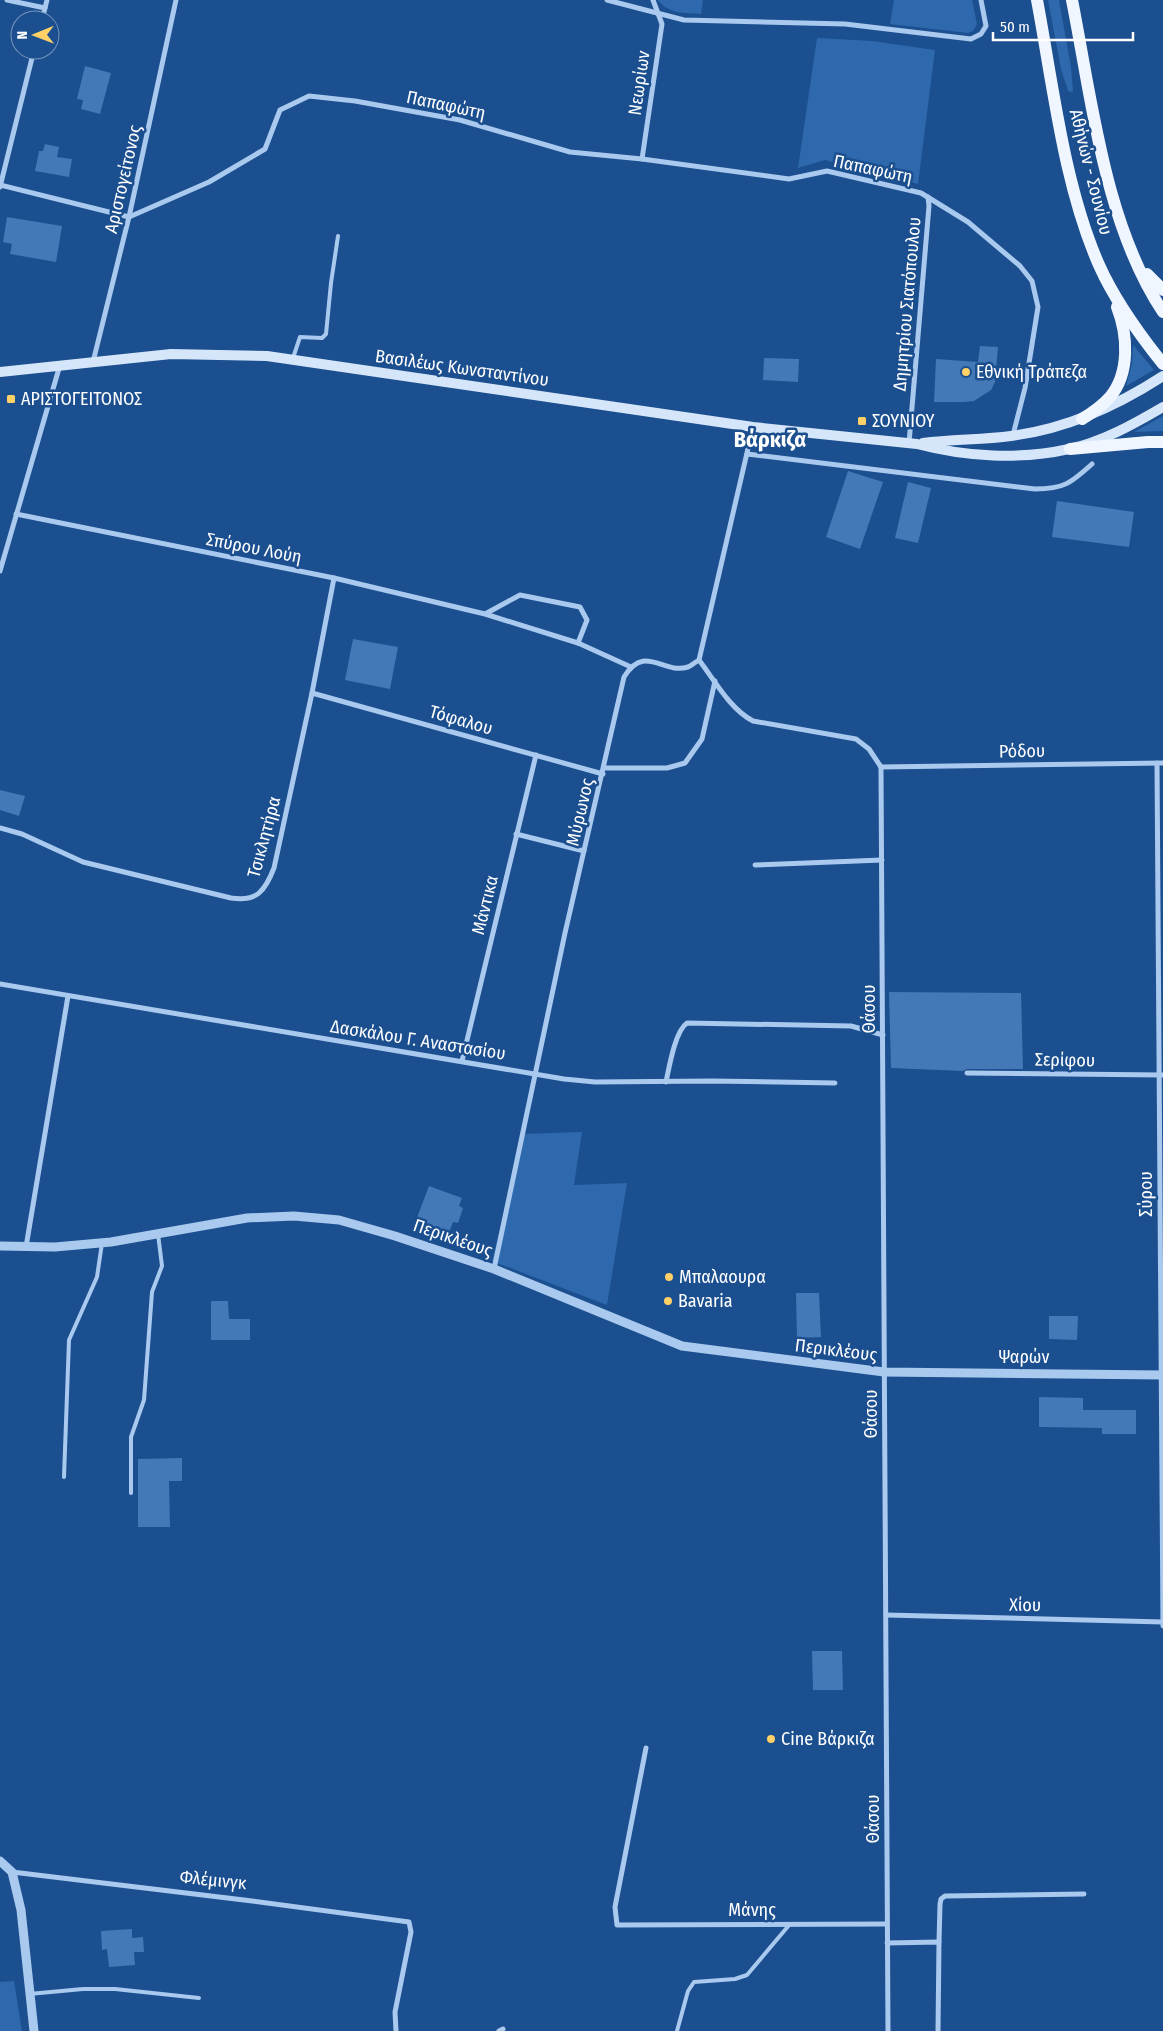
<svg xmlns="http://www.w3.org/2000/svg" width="1163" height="2031" font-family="'Fira Sans Condensed',sans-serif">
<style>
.green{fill:#2e69ad}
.building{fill:#4478b7}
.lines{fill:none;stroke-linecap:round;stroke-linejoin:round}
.service{stroke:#a9c9ee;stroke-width:4}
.minor{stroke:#a9c9ee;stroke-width:5}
.tertiary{stroke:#a9c9ee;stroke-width:9}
.secondary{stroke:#d6e6fa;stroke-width:10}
.primary{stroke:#f0f6ff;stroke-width:12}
.poi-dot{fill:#ffd166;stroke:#1b4f8f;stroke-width:2}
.labels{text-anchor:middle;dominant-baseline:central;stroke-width:5;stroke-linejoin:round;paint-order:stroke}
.street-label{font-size:18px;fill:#fff;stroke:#1b4f8f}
.poi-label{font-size:18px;fill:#fff;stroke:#1b4f8f;text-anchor:start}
.district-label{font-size:22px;font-weight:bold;fill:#fff;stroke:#1b4f8f}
</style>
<rect width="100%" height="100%" fill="#1b4f8f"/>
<g class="green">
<path d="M658 0H703L701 14C685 13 668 14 658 0Z"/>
<polygon points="894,0 972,0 977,24 973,31 968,33 890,24"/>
<polygon points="1048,0 1059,0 1071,67 1073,91 1071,92 1068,91 1061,69"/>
<polygon points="817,38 872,41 935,50 918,184 825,160 798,168"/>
<polygon points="1133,345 1154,370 1126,386 1132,364"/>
<polygon points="1163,416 1163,431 1134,432"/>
<polygon points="582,1132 574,1185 627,1183 607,1305 492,1261 523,1134"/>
<polygon points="14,1981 22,2031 0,2031 0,1982"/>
</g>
<g class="building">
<polygon points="85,66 111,73 100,114 81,109 83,100 77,99"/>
<polygon points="45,144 59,147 57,157 72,159 69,177 35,171 39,151 43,151"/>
<polygon points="7,217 62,226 56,262 10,254 12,244 3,242"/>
<polygon points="980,346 998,347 995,382 991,390 974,401 964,402 934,402 936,359 978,362"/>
<polygon points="764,358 799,359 798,382 763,380"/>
<polygon points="848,471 883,482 860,549 826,537"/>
<polygon points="908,482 931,488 918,543 895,538"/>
<polygon points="1057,501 1134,512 1129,547 1052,537"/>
<polygon points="353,639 398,647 390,689 345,680"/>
<polygon points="0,790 25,796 19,816 0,810"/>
<polygon points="889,992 1021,993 1023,1069 967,1069 963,1071 891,1068"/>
<polygon points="429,1186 462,1198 459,1206 463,1208 458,1223 453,1222 446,1240 413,1228"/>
<polygon points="796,1293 819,1293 821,1337 797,1338"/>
<polygon points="211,1301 228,1301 229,1319 250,1319 250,1340 211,1340"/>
<polygon points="1049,1316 1078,1316 1077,1340 1049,1339"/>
<polygon points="1039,1397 1083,1398 1083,1410 1136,1410 1136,1434 1102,1434 1102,1428 1039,1427"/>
<polygon points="182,1458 182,1481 169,1481 170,1527 138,1527 138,1459"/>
<polygon points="812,1651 842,1651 843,1690 813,1690"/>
<polygon points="132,1929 132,1938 143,1937 144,1952 134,1952 135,1965 109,1967 107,1949 102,1950 101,1931"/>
</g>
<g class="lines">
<g class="service">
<polyline points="293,358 300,337 322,338 326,334 331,283 338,236"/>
<polyline points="64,1477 69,1340 97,1277 102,1243"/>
<polyline points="131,1493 131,1437 144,1400 152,1292 162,1266 158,1234"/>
<polyline points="29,1994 83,1989 115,1989 199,1998"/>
<polyline points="677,2031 688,1991 694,1982 735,1979 747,1975 790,1924"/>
</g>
<g class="minor">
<polyline points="7,0 45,8"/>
<polyline points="607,0 684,20 845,24 971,39 981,34 986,26 981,0"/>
<polyline points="42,20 47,0"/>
<polyline points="642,159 662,24 653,0"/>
<polyline points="0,185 129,217 209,182 265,149 280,110 309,96 355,101 460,120 570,152 642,159 789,179 827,171 921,193 968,222 1020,266 1032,281 1038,307 1025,388 1013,435"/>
<polyline points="0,187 34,50"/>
<polyline points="93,362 129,217 176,0"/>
<polyline points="909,443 929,206 928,197"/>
<path d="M747 454 1035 489C1064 489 1071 483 1092 464"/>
<polyline points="16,514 334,578 485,614 578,643 587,620 580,607 520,595 485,614"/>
<polyline points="0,571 60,365"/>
<polyline points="578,643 631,667"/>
<path d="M699 660C715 681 730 709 753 721L856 739 869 749 881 767"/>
<polyline points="312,693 603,774"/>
<polyline points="1157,763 1163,1626"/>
<polyline points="881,767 888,2031"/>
<polyline points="881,767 1163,763"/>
<polyline points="604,768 667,768 685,763 702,739 715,681"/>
<path d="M0 828 22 834 83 862 231 898C257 902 265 891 274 868L312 693 334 578"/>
<polyline points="516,834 584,851"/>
<polyline points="755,865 882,860"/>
<polyline points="0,984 564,1079 595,1082 712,1081 835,1083"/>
<polyline points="462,1061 536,755"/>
<polyline points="967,1073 1163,1075"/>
<path d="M666 1082C669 1068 675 1031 687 1023L851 1026 883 1035"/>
<polyline points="26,1247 68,996"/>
<path d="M494 1269 565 933 624 677C645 643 663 675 688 667 692 665 696 662 699 660L753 427"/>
<polyline points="886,1615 1163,1622"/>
<polyline points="646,1748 615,1907 617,1925 887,1924"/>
<polyline points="12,1872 244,1900 409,1922 411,1932 395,2012 396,2031"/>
<polyline points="939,1942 940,1904 941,1899 945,1896 1084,1894"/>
<polyline points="887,1943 939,1942 938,2031"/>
<polyline points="499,2031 503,2029"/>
</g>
<g class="tertiary">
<polyline points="0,1246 55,1247 111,1242 247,1218 294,1216 339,1220 395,1236 494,1269 682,1346 884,1372 1163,1375"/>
<polyline points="0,1861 12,1872 21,1910 34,2031"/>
</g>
<g class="secondary">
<path d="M0 372 171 354 267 356 753 427 917 444C966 457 1020 460 1069 449 1102 442 1134 424 1163 407"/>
<path d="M923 443C952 439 982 440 1011 436 1066 429 1117 406 1163 376"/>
</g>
<g class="primary">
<path d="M1037 0C1053 85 1064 186 1099 265 1115 301 1139 334 1163 364"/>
<path d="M1072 0C1092 101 1105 225 1163 312"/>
<polyline points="1147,274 1163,290"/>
<path d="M1082 419C1092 413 1102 406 1110 397 1130 373 1128 335 1117 307"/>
<polyline points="1070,449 1148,442 1163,442"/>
</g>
</g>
<g class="poi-dot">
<circle cx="966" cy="372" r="5"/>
<rect x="6" y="394" width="10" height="10" rx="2.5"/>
<rect x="857" y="416" width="10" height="10" rx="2.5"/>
<circle cx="669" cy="1277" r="5"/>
<circle cx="668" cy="1301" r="5"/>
<circle cx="771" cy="1739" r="5"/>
</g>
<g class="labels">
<g class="street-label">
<text transform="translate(639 83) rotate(-82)">Νεωρίων</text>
<text transform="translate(446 105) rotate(12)">Παπαφώτη</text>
<text transform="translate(873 169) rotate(12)">Παπαφώτη</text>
<text transform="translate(1091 172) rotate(76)">Αθήνών - Σουνίου</text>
<text transform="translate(123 179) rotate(-77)">Αριστογείτονος</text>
<text transform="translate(907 304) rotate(-85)">Δημητρίου Σιατόπουλου</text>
<text transform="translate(462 368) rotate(8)">Βασιλέως Κωνσταντίνου</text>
<text transform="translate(254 548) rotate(11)">Σπύρου Λούη</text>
<text transform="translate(461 720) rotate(16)">Τόφαλου</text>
<text transform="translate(1022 751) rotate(-1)">Ρόδου</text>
<text transform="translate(580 812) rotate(-77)">Μύρωνος</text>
<text transform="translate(264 837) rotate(-75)">Τσικλητήρα</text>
<text transform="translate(485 905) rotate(-76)">Μάντικα</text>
<text transform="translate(869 1009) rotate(-90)">Θάσου</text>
<text transform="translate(418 1040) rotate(9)">Δασκάλου Γ. Αναστασίου</text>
<text transform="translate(1065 1060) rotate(1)">Σερίφου</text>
<text transform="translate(1146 1194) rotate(-90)">Σύρου</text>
<text transform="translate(453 1238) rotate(19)">Περικλέους</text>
<text transform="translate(836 1350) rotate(7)">Περικλέους</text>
<text x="1024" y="1357">Ψαρών</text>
<text transform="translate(871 1414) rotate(-90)">Θάσου</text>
<text transform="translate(1025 1605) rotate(1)">Χίου</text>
<text transform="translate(873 1819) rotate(-90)">Θάσου</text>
<text transform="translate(213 1880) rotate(6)">Φλέμινγκ</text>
<text x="752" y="1910">Μάνης</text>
</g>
<g class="poi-label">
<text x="976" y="372">Εθνική Τράπεζα</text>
<text x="21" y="399">ΑΡΙΣΤΟΓΕΙΤΟΝΟΣ</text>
<text x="872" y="421">ΣΟΥΝΙΟΥ</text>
<text x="679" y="1277">Μπαλαουρα</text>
<text x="678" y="1301">Bavaria</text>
<text x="781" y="1739">Cine Βάρκιζα</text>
</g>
<g class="district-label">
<text x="770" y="439">Βάρκιζα</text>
</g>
</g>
<g transform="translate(35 35) rotate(269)"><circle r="24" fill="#1b4f8f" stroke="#7695bc"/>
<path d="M0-4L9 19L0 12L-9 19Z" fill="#ffd166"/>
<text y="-8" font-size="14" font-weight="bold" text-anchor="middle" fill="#ffffff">N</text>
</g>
<path d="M993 32v8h140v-8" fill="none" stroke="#ffffff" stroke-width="2.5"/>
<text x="1000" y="32" font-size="15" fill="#ffffff" stroke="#1b4f8f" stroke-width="4" paint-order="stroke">50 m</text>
</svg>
